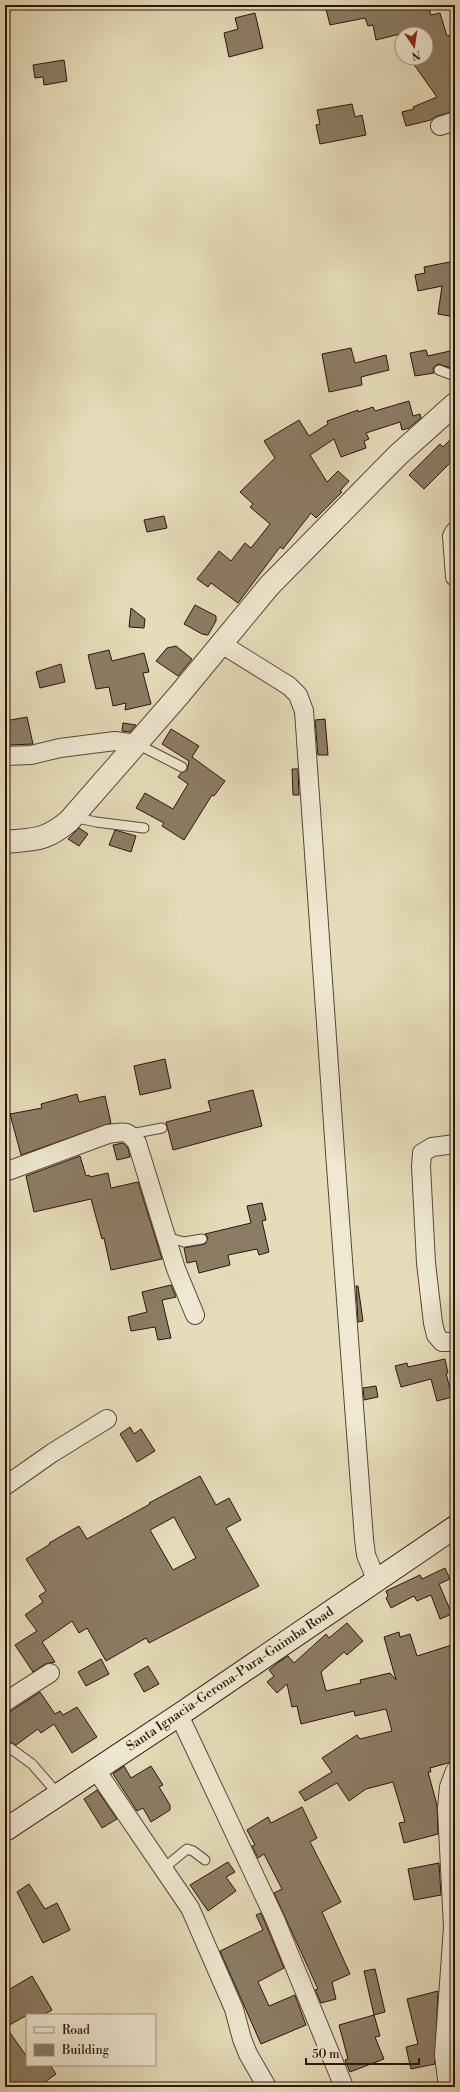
<svg xmlns="http://www.w3.org/2000/svg" width="460" height="2092" font-family="'Libre Bodoni',serif">
<style>
.building{fill:#8c7c65;stroke:#2a150b;fill-rule:evenodd}
.lines{fill:none;stroke-linecap:round;stroke-linejoin:round}
.service-casing{stroke:#594736;stroke-width:11}
.minor-casing{stroke:#594736;stroke-width:20}
.tertiary-casing{stroke:#594736;stroke-width:24}
.secondary-casing{stroke:#2a150b;stroke-width:24}
.service{stroke:#efe8d2;stroke-width:9}
.minor{stroke:#efe8d2;stroke-width:18}
.tertiary{stroke:#efe8d2;stroke-width:22}
.secondary{stroke:#efe8d2;stroke-width:22}
.labels{text-anchor:middle;dominant-baseline:central;stroke-width:3;stroke-linejoin:round;paint-order:stroke}
.street-label{font-size:13px;fill:#2a150b;stroke:#efe8d2}
</style>
<rect width="100%" height="100%" fill="#e6dcb9"/>
<filter id="stains"><feTurbulence type="fractalNoise" baseFrequency=".005" numOctaves="4"/><feColorMatrix values="0 0 0 0 .2 0 0 0 0 .09 0 0 0 0 .02 0 0 0 .5 -.17"/></filter>
<radialGradient id="worn" r=".72"><stop offset=".6" stop-color="#630" stop-opacity="0"/><stop offset="1" stop-color="#630" stop-opacity=".3"/></radialGradient>
<g class="building">
<polygon points="325,5 428,5 431,15 440,13 447,36 455,34 455,111 437,116 431,120 406,126 402,112 414,109 413,107 437,97 410,59 426,58 426,34 400,34 376,40 373,25 368,26 365,18 330,25"/>
<polygon points="255,13 263,48 229,57 224,33 238,29 235,18"/>
<polygon points="64,60 67,81 44,85 43,77 35,78 33,65"/>
<polygon points="352,104 355,117 362,115 366,135 320,144 316,125 320,124 317,110"/>
<polygon points="455,261 455,317 438,314 442,286 418,291 415,275 425,273 424,267"/>
<polygon points="351,348 355,363 386,355 389,370 361,377 362,385 329,392 322,354"/>
<polygon points="426,350 428,356 450,351 454,369 438,364 433,368 434,373 415,376 410,353"/>
<polygon points="409,401 413,416 420,414 421,418 409,428 402,430 400,422 366,433 369,439 364,441 366,448 341,457 334,439 310,455 327,482 338,471 349,481 340,491 342,492 316,518 311,513 283,549 280,547 238,603 211,583 208,587 197,579 219,551 231,561 245,543 251,548 270,524 250,507 253,504 240,492 275,458 264,441 299,420 309,436 328,424 327,421 358,410 358,412 373,407 375,411"/>
<polygon points="455,435 455,458 424,489 409,475 440,444 443,447"/>
<polygon points="164,516 167,528 147,532 144,520"/>
<polygon points="195,605 216,616 216,621 208,635 202,634 184,624"/>
<polygon points="131,608 145,619 144,628 129,627"/>
<polygon points="176,646 192,659 178,676 156,661 167,648"/>
<polygon points="109,650 112,661 144,653 149,672 143,673 151,704 125,710 126,703 113,706 109,687 96,689 88,655"/>
<polygon points="61,664 65,682 40,688 36,672"/>
<polygon points="27,717 33,744 8,745 5,721"/>
<polygon points="325,719 328,755 318,755 315,720"/>
<polygon points="123,723 136,725 130,732 122,731"/>
<polygon points="171,729 199,746 192,757 225,781 214,796 212,795 184,840 162,826 164,823 136,808 145,793 173,809 188,784 178,777 181,773 187,770 189,761 162,744"/>
<polygon points="292,769 298,769 299,795 293,795"/>
<polygon points="79,828 88,834 79,846 68,839"/>
<polygon points="115,830 136,836 131,852 109,845"/>
<polygon points="165,1059 171,1088 140,1095 134,1066"/>
<polygon points="253,1090 262,1126 173,1150 166,1122 211,1111 208,1101"/>
<polygon points="77,1094 79,1102 105,1096 111,1123 21,1155 10,1114 42,1108 41,1104"/>
<polygon points="123,1143 128,1148 130,1157 117,1160 113,1145"/>
<polygon points="80,1156 86,1176 89,1175 90,1177 108,1173 111,1188 138,1182 162,1259 111,1270 104,1238 102,1239 91,1199 34,1212 26,1176"/>
<polygon points="262,1203 266,1220 262,1221 269,1252 259,1255 257,1249 228,1255 230,1265 199,1273 196,1261 187,1263 184,1248 205,1244 208,1238 205,1234 251,1223 247,1206"/>
<polygon points="171,1285 176,1297 162,1300 171,1338 158,1340 155,1327 131,1331 128,1317 147,1312 142,1292"/>
<polygon points="356,1286 358,1286 363,1321 358,1322"/>
<polygon points="445,1359 448,1373 446,1373 452,1397 437,1401 431,1379 401,1387 395,1366 407,1363 408,1367"/>
<polygon points="376,1386 378,1397 364,1400 363,1388"/>
<polygon points="130,1427 134,1434 141,1429 155,1451 137,1462 120,1434"/>
<path d="M200 1476 216 1505 229 1498 241 1520 226 1528 259 1586 149 1643 146 1638 106 1661 87 1628 79 1633 72 1621 42 1642 55 1662 45 1664 33 1672 15 1645 37 1631 25 1615 43 1602 39 1596 46 1591 26 1559 50 1544 49 1543 79 1526 87 1539 150 1504 149 1503ZM174 1517 196 1558 173 1570 150 1530Z"/>
<polygon points="445,1568 450,1579 439,1584 452,1614 440,1619 431,1595 417,1601 414,1596 391,1608 386,1598 388,1596 386,1591 420,1575 422,1579"/>
<polygon points="347,1623 363,1641 347,1655 344,1652 321,1672 326,1691 361,1683 360,1680 390,1673 396,1680 384,1637 399,1632 400,1637 410,1634 417,1656 455,1644 455,1761 430,1768 431,1772 428,1772 437,1805 438,1834 404,1843 399,1823 405,1822 393,1782 366,1789 349,1801 337,1783 305,1801 299,1792 332,1772 322,1758 357,1735 360,1739 392,1731 386,1709 355,1716 354,1711 301,1724 297,1706 292,1707 287,1684 277,1693 267,1682 274,1676 269,1670 279,1662 288,1656 294,1663 326,1634 329,1638"/>
<polygon points="101,1659 109,1674 86,1686 78,1672"/>
<polygon points="148,1666 159,1684 144,1692 134,1674"/>
<polygon points="40,1692 55,1714 60,1711 63,1715 77,1707 97,1737 72,1753 54,1724 41,1733 38,1729 16,1745 10,1742 5,1745 5,1712 11,1711"/>
<polygon points="124,1766 131,1778 151,1766 163,1785 159,1787 170,1805 170,1810 151,1822 143,1808 137,1811 113,1774"/>
<polygon points="97,1790 117,1819 102,1828 84,1799"/>
<polygon points="302,1807 317,1838 310,1842 341,1902 322,1912 350,1974 332,1982 336,1999 321,2003 315,1990 318,1989 274,1893 282,1889 264,1854 258,1858 252,1846 255,1845 247,1830 268,1817 271,1823"/>
<polygon points="228,1862 235,1872 226,1877 236,1891 208,1911 190,1885"/>
<polygon points="439,1863 441,1895 414,1900 408,1869"/>
<polygon points="29,1884 45,1909 57,1903 70,1930 43,1943 17,1892"/>
<polygon points="261,1913 284,1968 258,1982 269,2006 295,1995 306,2025 261,2044 220,1951 263,1930 256,1915"/>
<polygon points="375,1969 385,2012 374,2015 364,1971"/>
<polygon points="32,1976 52,2010 43,2015 27,2015 6,2027 27,2057 27,2065 50,2065 56,2074 38,2087 5,2087 5,1992"/>
<polygon points="438,1991 435,2064 411,2069 406,2047 418,2044 407,1999"/>
<polygon points="374,2015 380,2036 375,2037 384,2059 350,2072 345,2060 348,2059 339,2025"/>
</g>
<g class="lines">
<g class="service-casing">
<g id="service">
<polyline points="439,370 455,376"/>
<polyline points="137,744 182,767"/>
<polyline points="73,817 96,822 144,828"/>
<polyline points="131,1134 162,1128"/>
<polyline points="166,1237 184,1242 202,1239"/>
<polyline points="10,1748 32,1764 58,1794"/>
<polyline points="164,1868 187,1849 193,1851 205,1860"/>
</g>
</g>
<g class="minor-casing">
<g id="minor">
<polyline points="440,126 455,121"/>
<polyline points="455,531 452,536 455,577"/>
<polyline points="220,643 289,686 298,695 304,711 337,1180 364,1539 366,1555 376,1579"/>
<polyline points="5,756 31,755 60,748 115,741 137,744"/>
<polyline points="455,1144 432,1147 422,1153 421,1166 426,1263 433,1323 436,1335 442,1342 455,1342"/>
<path d="M5 1172 108 1134C124 1132 127 1129 137 1143L176 1269 195 1315"/>
<polyline points="5,1486 52,1453 107,1419"/>
<polyline points="5,1702 50,1673"/>
<polyline points="179,1715 275,1919 344,2087"/>
<polyline points="96,1770 190,1908 234,2009 242,2039 248,2054 267,2087"/>
<polyline points="448,2087 444,2055 453,1927 447,1808 449,1787 455,1771"/>
</g>
</g>
<g class="tertiary-casing">
<path id="tertiary" d="M5 842C35 839 45 841 69 821L179 695 269 586 398 455 455 404"/>
</g>
<g class="secondary-casing">
<polyline id="secondary" points="5,1830 179,1715 455,1527"/>
</g>
<use href="#service" class="service"/>
<use href="#minor" class="minor"/>
<use href="#tertiary" class="tertiary"/>
<use href="#secondary" class="secondary"/>
</g>
<g class="labels">
<g class="street-label">
<text transform="translate(230 1679) rotate(-34)">Santa Ignacia-Gerona-Pura-Guimba Road</text>
</g>
</g>
<rect width="460" height="2092" fill="none" stroke="#e6dcb9" stroke-width="20"/>
<rect x="6" y="6" width="448" height="2080" fill="none" stroke="#2a150b" stroke-width="2"/>
<rect x="10" y="10" width="440" height="2072" fill="none" stroke="#2a150b"/>
<rect x="26" y="2014" width="130" height="52" fill="#efe8d2" stroke="#a09482"/>
<rect x="34" y="2027" width="20" height="6" fill="#efe8d2" stroke="#a09482"/>
<text x="62" y="2034" font-size="12" fill="#2a150b">Road</text>
<rect x="34" y="2044" width="20" height="12" fill="#8c7c65" stroke="#a09482"/>
<text x="62" y="2054" font-size="12" fill="#2a150b">Building</text>
<g transform="translate(414 46) rotate(167)"><circle r="19" fill="#efe8d2" stroke="#a09482"/>
<path d="M0-3L7 15L0 10L-7 15Z" fill="#8f2418"/>
<text y="-6" font-size="11" font-weight="bold" text-anchor="middle" fill="#2a150b">N</text>
</g>
<path d="M306 2058v6h113v-6" fill="none" stroke="#2a150b" stroke-width="2"/>
<text x="312" y="2058" font-size="12" fill="#2a150b" stroke="#efe8d2" stroke-width="3" paint-order="stroke">50 m</text>
<rect width="100%" height="100%" filter="url(#stains)"/>
<rect width="100%" height="100%" fill="url(#worn)"/>
</svg>
